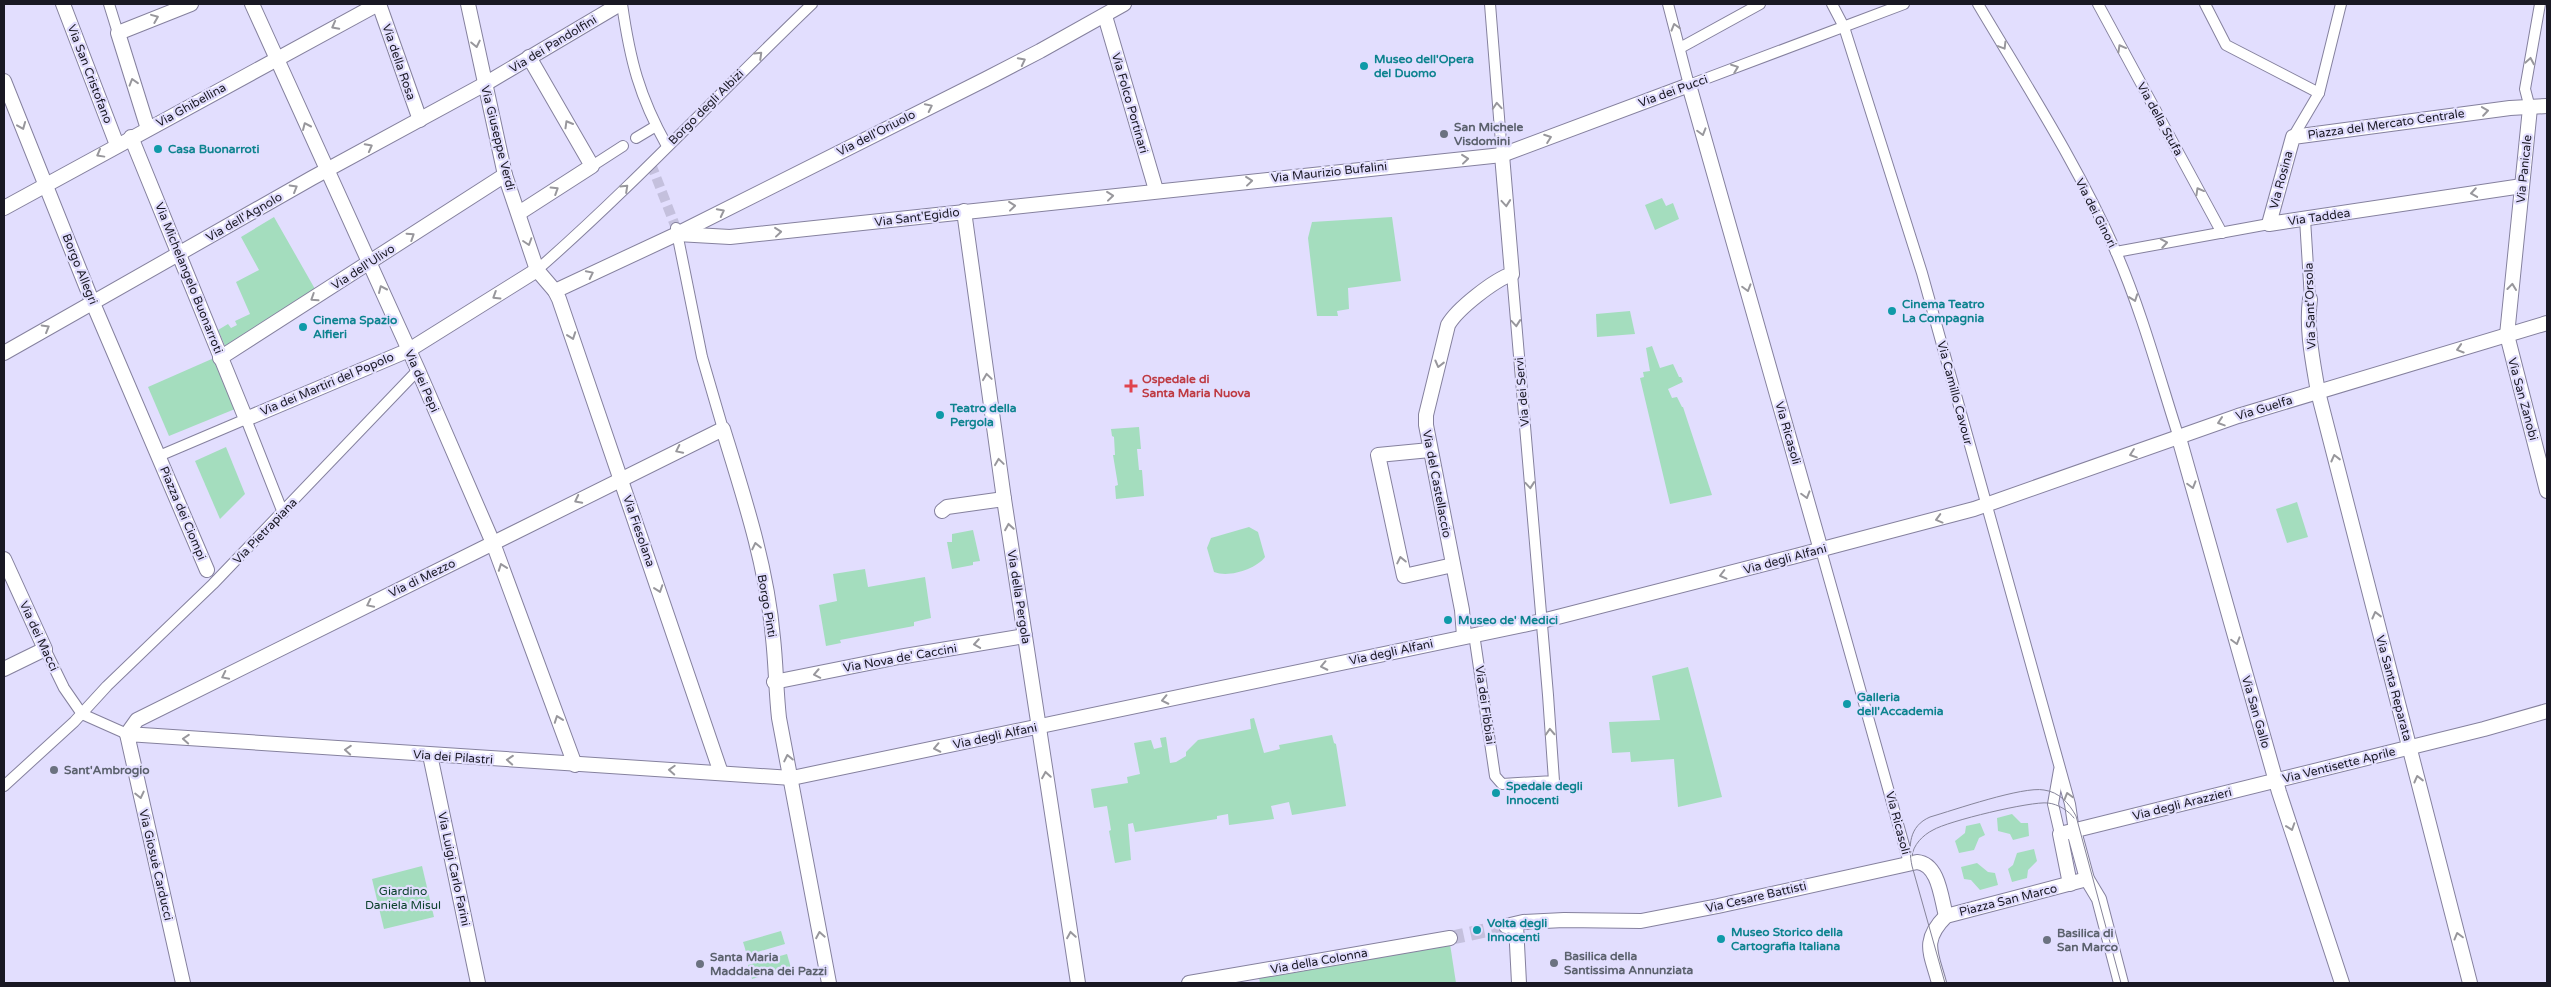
<svg xmlns="http://www.w3.org/2000/svg" width="2551" height="987" font-family="'Varela Round',sans-serif">
<style>
.green{fill:#a4ddbe}
.lines{fill:none;stroke-linecap:round;stroke-linejoin:round}
.pedestrian-tunnel{stroke:#c4c0dd;stroke-width:10;stroke-dasharray:10 5;stroke-linecap:butt}
.minor-tunnel{stroke:#c4c0dd;stroke-width:14;stroke-dasharray:14 7;stroke-linecap:butt}
.pedestrian-casing{stroke:#85819e;stroke-width:12}
.minor-casing{stroke:#85819e;stroke-width:16}
.pedestrian{stroke:#fff;stroke-width:10}
.minor{stroke:#fff;stroke-width:14}
.tram{stroke:#86849a;stroke-width:1}
.oneway{stroke:#98979c}
.culture-dot{fill:#0f9aa8;stroke:#e2defe;stroke-width:2}
.worship-dot{fill:#6b7280;stroke:#e2defe;stroke-width:2}
.health-dot{fill:#e0444e;stroke:#e2defe;stroke-width:2}
.labels{text-anchor:middle;dominant-baseline:central;stroke-width:4.5;stroke-linejoin:round;paint-order:stroke}
.street-label{font-size:12px;fill:#191823;stroke:#e2defe}
.culture-label{font-size:12px;font-weight:bold;fill:#0d838f;stroke:#e2defe;text-anchor:start}
.worship-label{font-size:12px;font-weight:bold;fill:#5b616d;stroke:#e2defe;text-anchor:start}
.health-label{font-size:12px;font-weight:bold;fill:#be3a42;stroke:#e2defe;text-anchor:start}
.park-label{font-size:12px;fill:#0b412b;stroke:#e2defe}
</style>
<rect width="100%" height="100%" fill="#e2defe"/>
<g class="green">
<polygon points="1662,198 1666,206 1673,203 1679,219 1655,230 1645,205"/>
<polygon points="274,217 315,289 226,348 218,330 228,324 231,328 237,325 235,321 250,314 236,282 259,270 241,237"/>
<polygon points="1392,217 1401,281 1348,288 1349,309 1337,311 1338,316 1317,316 1308,238 1312,222"/>
<polygon points="1630,311 1635,334 1597,337 1596,314"/>
<polygon points="1652,346 1660,368 1673,364 1679,377 1681,377 1683,382 1668,389 1672,398 1677,397 1682,407 1683,407 1712,495 1670,504 1640,378 1644,377 1643,372 1650,371 1646,348"/>
<polygon points="214,358 235,409 169,436 148,387"/>
<polygon points="1139,427 1141,449 1137,449 1139,470 1142,470 1144,496 1116,499 1115,486 1118,485 1113,455 1115,455 1114,437 1112,436 1111,429"/>
<polygon points="226,447 245,494 220,519 195,461"/>
<polygon points="2297,502 2308,537 2287,543 2276,509"/>
<path d="M1249 527 1258 532 1265 557C1256 569 1229 578 1214 572L1207 548 1211 538Z"/>
<polygon points="973,530 980,561 973,562 973,565 952,569 947,542 952,542 952,534"/>
<polygon points="865,569 868,587 925,577 931,618 914,622 914,626 840,640 841,643 826,646 819,605 837,601 833,574"/>
<polygon points="1688,667 1722,797 1678,807 1674,759 1631,762 1630,752 1612,753 1609,722 1660,720 1652,676"/>
<polygon points="1254,718 1264,753 1280,749 1279,745 1332,735 1334,743 1336,744 1346,806 1292,815 1289,802 1271,806 1274,819 1229,825 1228,814 1217,816 1217,819 1135,832 1133,823 1128,824 1131,860 1115,863 1109,831 1111,830 1107,806 1094,808 1091,789 1128,783 1127,777 1140,774 1134,743 1151,740 1154,749 1162,747 1160,738 1166,737 1170,763 1176,762 1186,756 1186,752 1198,740 1251,729 1250,719"/>
<polygon points="2012,814 2021,823 2028,823 2029,836 2013,840 2010,834 1998,831 1997,818"/>
<polygon points="1980,823 1985,835 1979,838 1974,850 1959,853 1955,841 1965,833 1966,826"/>
<polygon points="2034,849 2037,861 2028,870 2027,878 2012,882 2008,869 2013,865 2017,853"/>
<polygon points="1977,863 1988,872 1995,873 1998,885 1980,890 1971,880 1964,879 1961,867"/>
<polygon points="422,866 434,917 384,929 372,879"/>
<polygon points="781,931 785,944 747,955 743,942"/>
<polygon points="1450,944 1456,983 1260,983 1259,978"/>
<polygon points="787,954 791,968 752,979 748,965"/>
</g>
<g class="lines">
<polyline class="pedestrian-tunnel" points="651,164 676,228"/>
<polyline class="minor-tunnel" points="1450,938 1506,926"/>
<g class="pedestrian-casing">
<g id="pedestrian">
<polyline points="109,4 118,33"/>
<path d="M622 4C630 60 639 96 667 146"/>
<polyline points="1490,4 1502,155"/>
<polyline points="1668,4 1689,85 1904,4"/>
<polyline points="1832,4 1844,27 1922,273 2070,804 2074,831"/>
<path d="M1978 4C2026 85 2078 165 2116 252 2142 312 2159 376 2179 438"/>
<polyline points="2098,4 2222,233"/>
<polyline points="2205,4 2226,45 2319,93"/>
<polyline points="1680,48 1760,4"/>
<polyline points="2530,108 2525,89 2540,4"/>
<polyline points="2293,137 2319,93 2341,4"/>
<polyline points="636,138 656,126"/>
<polyline points="592,166 623,146"/>
<polyline points="2305,219 2310,299"/>
<polyline points="676,228 702,357 723,429"/>
<polyline points="2116,252 2269,224"/>
<path d="M537 270C633 186 720 92 812 4"/>
<polyline points="159,456 246,419 283,513"/>
<polyline points="1821,550 1909,863"/>
<polyline points="1474,634 1495,776 1502,784 1554,781 1548,695 1512,274"/>
<polyline points="45,649 64,688 82,714 127,734"/>
<polyline points="2059,770 2053,804 2060,834"/>
<polyline points="4,786 74,722 107,686 213,584 418,370"/>
</g>
</g>
<g class="minor-casing">
<g id="minor">
<polyline points="63,4 117,145"/>
<polyline points="252,4 418,370 493,543 575,765"/>
<polyline points="379,4 420,120"/>
<polyline points="468,4 505,175 537,270 555,291 559,299 721,773"/>
<polyline points="1105,16 1156,190"/>
<polyline points="4,81 92,301 207,570"/>
<polyline points="2530,108 2507,335 2547,491"/>
<polyline points="148,129 118,33 191,4"/>
<polyline points="131,137 246,419 409,350 537,270"/>
<polyline points="2522,186 2269,224 2293,137 2510,108 2547,106"/>
<polyline points="4,208 378,4"/>
<polyline points="964,211 1004,499 1078,983"/>
<polyline points="519,213 592,166 529,57"/>
<polyline points="677,234 730,237 1502,155 1689,85 1821,550"/>
<polyline points="555,291 677,234 986,79 1040,51 1124,4"/>
<path d="M2310 299C2306 330 2313 362 2318 392L2470 983"/>
<polyline points="4,353 312,178 485,84 620,4"/>
<polyline points="220,358 505,175"/>
<polyline points="2179,438 2279,792 2342,983"/>
<polyline points="1430,450 1378,455 1404,576 1453,565"/>
<polyline points="942,511 947,507 1004,499"/>
<polyline points="4,559 45,649 4,669"/>
<path d="M1464 636 1462 610 1426 425V415L1448 325C1457 309 1494 280 1512 274L1502 155"/>
<polyline points="774,682 899,657 1025,636"/>
<path d="M127 734 137 720 723 429C744 497 767 567 773 638 776 665 776 691 779 718L829 983"/>
<polyline points="430,755 478,983"/>
<polyline points="2074,831 2087,879 2099,899 2121,983"/>
<polyline points="2070,884 2060,834 2484,729 2547,711"/>
<polyline points="1516,925 1519,983"/>
<path d="M1506 926 1523 922 1564 920 1641 921 1718 906 1917 862C1939 864 1941 898 1946 916"/>
<polyline points="183,983 127,734 792,778 1542,621 1792,557 1974,509 2238,416 2547,323"/>
<polyline points="1189,983 1450,938"/>
<path d="M1939 983C1931 953 1921 941 1946 916L2087 879"/>
</g>
</g>
<use href="#pedestrian" class="pedestrian"/>
<use href="#minor" class="minor"/>
<g class="tram">
<path d="M1912 856C1913 845 1923 835 1933 830 1948 821 2031 801 2048 803 2058 804 2069 811 2074 818"/>
<path d="M1945 983 1912 866C1908 846 1909 826 1930 817 1954 810 2023 786 2044 790 2059 792 2069 803 2076 816L2121 983"/>
</g>
</g>
<defs><path id="oneway-chevron" d="M-2-3.5L2.5 0L-2 3.5" fill="none" stroke-width="1.6" stroke-linecap="round" stroke-linejoin="round" transform="scale(1.25)"/></defs>
<g class="oneway">
<use href="#oneway-chevron" transform="translate(155 18) rotate(-22)"/>
<use href="#oneway-chevron" transform="translate(335 26) rotate(152)"/>
<use href="#oneway-chevron" transform="translate(1675 27) rotate(-106)"/>
<use href="#oneway-chevron" transform="translate(476 44) rotate(78)"/>
<use href="#oneway-chevron" transform="translate(2003 46) rotate(59)"/>
<use href="#oneway-chevron" transform="translate(2121 48) rotate(-119)"/>
<use href="#oneway-chevron" transform="translate(759 55) rotate(-44)"/>
<use href="#oneway-chevron" transform="translate(1022 61) rotate(-27)"/>
<use href="#oneway-chevron" transform="translate(2530 61) rotate(-80)"/>
<use href="#oneway-chevron" transform="translate(1735 68) rotate(-21)"/>
<use href="#oneway-chevron" transform="translate(133 82) rotate(-107)"/>
<use href="#oneway-chevron" transform="translate(1497 106) rotate(-94)"/>
<use href="#oneway-chevron" transform="translate(929 107) rotate(-26)"/>
<use href="#oneway-chevron" transform="translate(2485 111) rotate(-8)"/>
<use href="#oneway-chevron" transform="translate(568 124) rotate(-120)"/>
<use href="#oneway-chevron" transform="translate(22 126) rotate(68)"/>
<use href="#oneway-chevron" transform="translate(306 126) rotate(-114)"/>
<use href="#oneway-chevron" transform="translate(1702 132) rotate(74)"/>
<use href="#oneway-chevron" transform="translate(1548 138) rotate(-20)"/>
<use href="#oneway-chevron" transform="translate(369 147) rotate(-28)"/>
<use href="#oneway-chevron" transform="translate(100 154) rotate(151)"/>
<use href="#oneway-chevron" transform="translate(1465 159) rotate(-6)"/>
<use href="#oneway-chevron" transform="translate(1249 181) rotate(-6)"/>
<use href="#oneway-chevron" transform="translate(294 188) rotate(-30)"/>
<use href="#oneway-chevron" transform="translate(625 188) rotate(-43)"/>
<use href="#oneway-chevron" transform="translate(555 190) rotate(-32)"/>
<use href="#oneway-chevron" transform="translate(2199 191) rotate(-119)"/>
<use href="#oneway-chevron" transform="translate(2474 193) rotate(171)"/>
<use href="#oneway-chevron" transform="translate(1110 196) rotate(-6)"/>
<use href="#oneway-chevron" transform="translate(1506 203) rotate(85)"/>
<use href="#oneway-chevron" transform="translate(1012 206) rotate(-6)"/>
<use href="#oneway-chevron" transform="translate(721 212) rotate(-27)"/>
<use href="#oneway-chevron" transform="translate(778 232) rotate(-6)"/>
<use href="#oneway-chevron" transform="translate(411 236) rotate(-33)"/>
<use href="#oneway-chevron" transform="translate(528 242) rotate(72)"/>
<use href="#oneway-chevron" transform="translate(2164 243) rotate(-10)"/>
<use href="#oneway-chevron" transform="translate(590 274) rotate(-26)"/>
<use href="#oneway-chevron" transform="translate(2512 287) rotate(-84)"/>
<use href="#oneway-chevron" transform="translate(1747 288) rotate(74)"/>
<use href="#oneway-chevron" transform="translate(382 289) rotate(-114)"/>
<use href="#oneway-chevron" transform="translate(496 296) rotate(148)"/>
<use href="#oneway-chevron" transform="translate(314 298) rotate(147)"/>
<use href="#oneway-chevron" transform="translate(2134 298) rotate(70)"/>
<use href="#oneway-chevron" transform="translate(1516 323) rotate(85)"/>
<use href="#oneway-chevron" transform="translate(46 328) rotate(-30)"/>
<use href="#oneway-chevron" transform="translate(572 336) rotate(70)"/>
<use href="#oneway-chevron" transform="translate(2460 349) rotate(163)"/>
<use href="#oneway-chevron" transform="translate(1439 364) rotate(104)"/>
<use href="#oneway-chevron" transform="translate(987 377) rotate(-98)"/>
<use href="#oneway-chevron" transform="translate(2221 422) rotate(162)"/>
<use href="#oneway-chevron" transform="translate(679 450) rotate(154)"/>
<use href="#oneway-chevron" transform="translate(2133 454) rotate(161)"/>
<use href="#oneway-chevron" transform="translate(2335 458) rotate(-104)"/>
<use href="#oneway-chevron" transform="translate(999 462) rotate(-98)"/>
<use href="#oneway-chevron" transform="translate(1530 485) rotate(85)"/>
<use href="#oneway-chevron" transform="translate(2192 485) rotate(74)"/>
<use href="#oneway-chevron" transform="translate(1806 495) rotate(74)"/>
<use href="#oneway-chevron" transform="translate(578 500) rotate(153)"/>
<use href="#oneway-chevron" transform="translate(1939 519) rotate(165)"/>
<use href="#oneway-chevron" transform="translate(1009 527) rotate(-99)"/>
<use href="#oneway-chevron" transform="translate(756 546) rotate(-102)"/>
<use href="#oneway-chevron" transform="translate(1401 560) rotate(-102)"/>
<use href="#oneway-chevron" transform="translate(502 567) rotate(-110)"/>
<use href="#oneway-chevron" transform="translate(1723 575) rotate(166)"/>
<use href="#oneway-chevron" transform="translate(659 589) rotate(71)"/>
<use href="#oneway-chevron" transform="translate(370 604) rotate(154)"/>
<use href="#oneway-chevron" transform="translate(2376 615) rotate(-104)"/>
<use href="#oneway-chevron" transform="translate(2236 641) rotate(74)"/>
<use href="#oneway-chevron" transform="translate(977 644) rotate(171)"/>
<use href="#oneway-chevron" transform="translate(1324 666) rotate(168)"/>
<use href="#oneway-chevron" transform="translate(817 674) rotate(169)"/>
<use href="#oneway-chevron" transform="translate(225 676) rotate(154)"/>
<use href="#oneway-chevron" transform="translate(1165 700) rotate(168)"/>
<use href="#oneway-chevron" transform="translate(558 719) rotate(-110)"/>
<use href="#oneway-chevron" transform="translate(1550 732) rotate(-93)"/>
<use href="#oneway-chevron" transform="translate(186 739) rotate(-176)"/>
<use href="#oneway-chevron" transform="translate(937 748) rotate(168)"/>
<use href="#oneway-chevron" transform="translate(348 750) rotate(-176)"/>
<use href="#oneway-chevron" transform="translate(788 758) rotate(-102)"/>
<use href="#oneway-chevron" transform="translate(510 760) rotate(-176)"/>
<use href="#oneway-chevron" transform="translate(672 770) rotate(-177)"/>
<use href="#oneway-chevron" transform="translate(1046 775) rotate(-99)"/>
<use href="#oneway-chevron" transform="translate(2418 779) rotate(-104)"/>
<use href="#oneway-chevron" transform="translate(140 795) rotate(77)"/>
<use href="#oneway-chevron" transform="translate(2068 796) rotate(-106)"/>
<use href="#oneway-chevron" transform="translate(2291 827) rotate(71)"/>
<use href="#oneway-chevron" transform="translate(820 935) rotate(-100)"/>
<use href="#oneway-chevron" transform="translate(1071 935) rotate(-99)"/>
<use href="#oneway-chevron" transform="translate(2458 936) rotate(-105)"/>
</g>
<g class="culture-dot">
<circle cx="1364" cy="66" r="5"/>
<circle cx="158" cy="149" r="5"/>
<circle cx="1892" cy="311" r="5"/>
<circle cx="303" cy="327" r="5"/>
<circle cx="940" cy="415" r="5"/>
<circle cx="1448" cy="620" r="5"/>
<circle cx="1847" cy="704" r="5"/>
<circle cx="1496" cy="793" r="5"/>
<circle cx="1477" cy="930" r="5"/>
<circle cx="1721" cy="939" r="5"/>
</g>
<g class="worship-dot">
<circle cx="1444" cy="134" r="5"/>
<circle cx="54" cy="770" r="5"/>
<circle cx="2047" cy="940" r="5"/>
<circle cx="1554" cy="963" r="5"/>
<circle cx="700" cy="964" r="5"/>
</g>
<path class="health-dot" d="M1128.5 378.5h5v5h5v5h-5v5h-5v-5h-5v-5h5z"/>
<g class="labels">
<g class="street-label">
<text transform="translate(553 44) rotate(-31)">Via dei Pandolfini</text>
<text transform="translate(399 62) rotate(71)">Via della Rosa</text>
<text transform="translate(90 74) rotate(69)">Via San Cristofano</text>
<text transform="translate(1673 91) rotate(-20)">Via dei Pucci</text>
<text transform="translate(1130 103) rotate(74)">Via Folco Portinari</text>
<text transform="translate(191 105) rotate(-29)">Via Ghibellina</text>
<text transform="translate(706 107) rotate(-45)">Borgo degli Albizi</text>
<text transform="translate(2160 119) rotate(61)">Via della Stufa</text>
<text transform="translate(2386 124) rotate(-8)">Piazza del Mercato Centrale</text>
<text transform="translate(876 133) rotate(-27)">Via dell'Oriuolo</text>
<text transform="translate(498 138) rotate(76)">Via Giuseppe Verdi</text>
<text transform="translate(2524 169) rotate(-84)">Via Panicale</text>
<text transform="translate(1329 172) rotate(-6)">Via Maurizio Bufalini</text>
<text transform="translate(2281 180) rotate(-75)">Via Rosina</text>
<text transform="translate(2096 213) rotate(63)">Via dei Ginori</text>
<text transform="translate(244 217) rotate(-30)">Via dell'Agnolo</text>
<text transform="translate(917 217) rotate(-7)">Via Sant'Egidio</text>
<text transform="translate(2319 217) rotate(-8)">Via Taddea</text>
<text transform="translate(363 267) rotate(-33)">Via dell'Ulivo</text>
<text transform="translate(80 269) rotate(68)">Borgo Allegri</text>
<text transform="translate(189 278) rotate(68)">Via Michelangelo Buonarroti</text>
<text transform="translate(2310 306) rotate(-92)">Via Sant'Orsola</text>
<text transform="translate(422 381) rotate(66)">Via dei Pepi</text>
<text transform="translate(327 384) rotate(-23)">Via dei Martiri del Popolo</text>
<text transform="translate(1522 392) rotate(-95)">Via dei Servi</text>
<text transform="translate(1955 393) rotate(75)">Via Camillo Cavour</text>
<text transform="translate(2523 399) rotate(75)">Via San Zanobi</text>
<text transform="translate(2264 408) rotate(-17)">Via Guelfa</text>
<text transform="translate(1788 433) rotate(74)">Via Ricasoli</text>
<text transform="translate(1437 484) rotate(79)">Via del Castellaccio</text>
<text transform="translate(183 513) rotate(67)">Piazza dei Ciompi</text>
<text transform="translate(265 531) rotate(-46)">Via Pietrapiana</text>
<text transform="translate(639 531) rotate(71)">Via Fiesolana</text>
<text transform="translate(1785 559) rotate(-15)">Via degli Alfani</text>
<text transform="translate(422 578) rotate(-26)">Via di Mezzo</text>
<text transform="translate(1019 597) rotate(81)">Via della Pergola</text>
<text transform="translate(767 606) rotate(80)">Borgo Pinti</text>
<text transform="translate(39 636) rotate(65)">Via dei Macci</text>
<text transform="translate(1391 652) rotate(-12)">Via degli Alfani</text>
<text transform="translate(900 658) rotate(-10)">Via Nova de' Caccini</text>
<text transform="translate(2394 688) rotate(75)">Via Santa Reparata</text>
<text transform="translate(1485 705) rotate(82)">Via dei Fibbiai</text>
<text transform="translate(2256 712) rotate(74)">Via San Gallo</text>
<text transform="translate(995 736) rotate(-12)">Via degli Alfani</text>
<text transform="translate(453 757) rotate(4)">Via dei Pilastri</text>
<text transform="translate(2339 765) rotate(-14)">Via Ventisette Aprile</text>
<text transform="translate(2182 804) rotate(-14)">Via degli Arazzieri</text>
<text transform="translate(1898 823) rotate(75)">Via Ricasoli</text>
<text transform="translate(156 865) rotate(77)">Via Giosuè Carducci</text>
<text transform="translate(454 869) rotate(78)">Via Luigi Carlo Farini</text>
<text transform="translate(1756 897) rotate(-13)">Via Cesare Battisti</text>
<text transform="translate(2008 900) rotate(-14)">Piazza San Marco</text>
<text transform="translate(1319 961) rotate(-10)">Via della Colonna</text>
</g>
<g class="culture-label">
<text x="1374" y="59">Museo dell'Opera<tspan x="1374" dy="14">del Duomo</tspan></text>
<text x="168" y="149">Casa Buonarroti</text>
<text x="1902" y="304">Cinema Teatro<tspan x="1902" dy="14">La Compagnia</tspan></text>
<text x="313" y="320">Cinema Spazio<tspan x="313" dy="14">Alfieri</tspan></text>
<text x="950" y="408">Teatro della<tspan x="950" dy="14">Pergola</tspan></text>
<text x="1458" y="620">Museo de' Medici</text>
<text x="1857" y="697">Galleria<tspan x="1857" dy="14">dell'Accademia</tspan></text>
<text x="1506" y="786">Spedale degli<tspan x="1506" dy="14">Innocenti</tspan></text>
<text x="1487" y="923">Volta degli<tspan x="1487" dy="14">Innocenti</tspan></text>
<text x="1731" y="932">Museo Storico della<tspan x="1731" dy="14">Cartografia Italiana</tspan></text>
</g>
<g class="worship-label">
<text x="1454" y="127">San Michele<tspan x="1454" dy="14">Visdomini</tspan></text>
<text x="64" y="770">Sant'Ambrogio</text>
<text x="2057" y="933">Basilica di<tspan x="2057" dy="14">San Marco</tspan></text>
<text x="1564" y="956">Basilica della<tspan x="1564" dy="14">Santissima Annunziata</tspan></text>
<text x="710" y="957">Santa Maria<tspan x="710" dy="14">Maddalena dei Pazzi</tspan></text>
</g>
<g class="health-label">
<text x="1142" y="379">Ospedale di<tspan x="1142" dy="14">Santa Maria Nuova</tspan></text>
</g>
<g class="park-label">
<text x="403" y="891">Giardino<tspan x="403" dy="14">Daniela Misul</tspan></text>
</g>
</g>
<rect width="2551" height="987" fill="none" stroke="#191823" stroke-width="10"/>
</svg>
